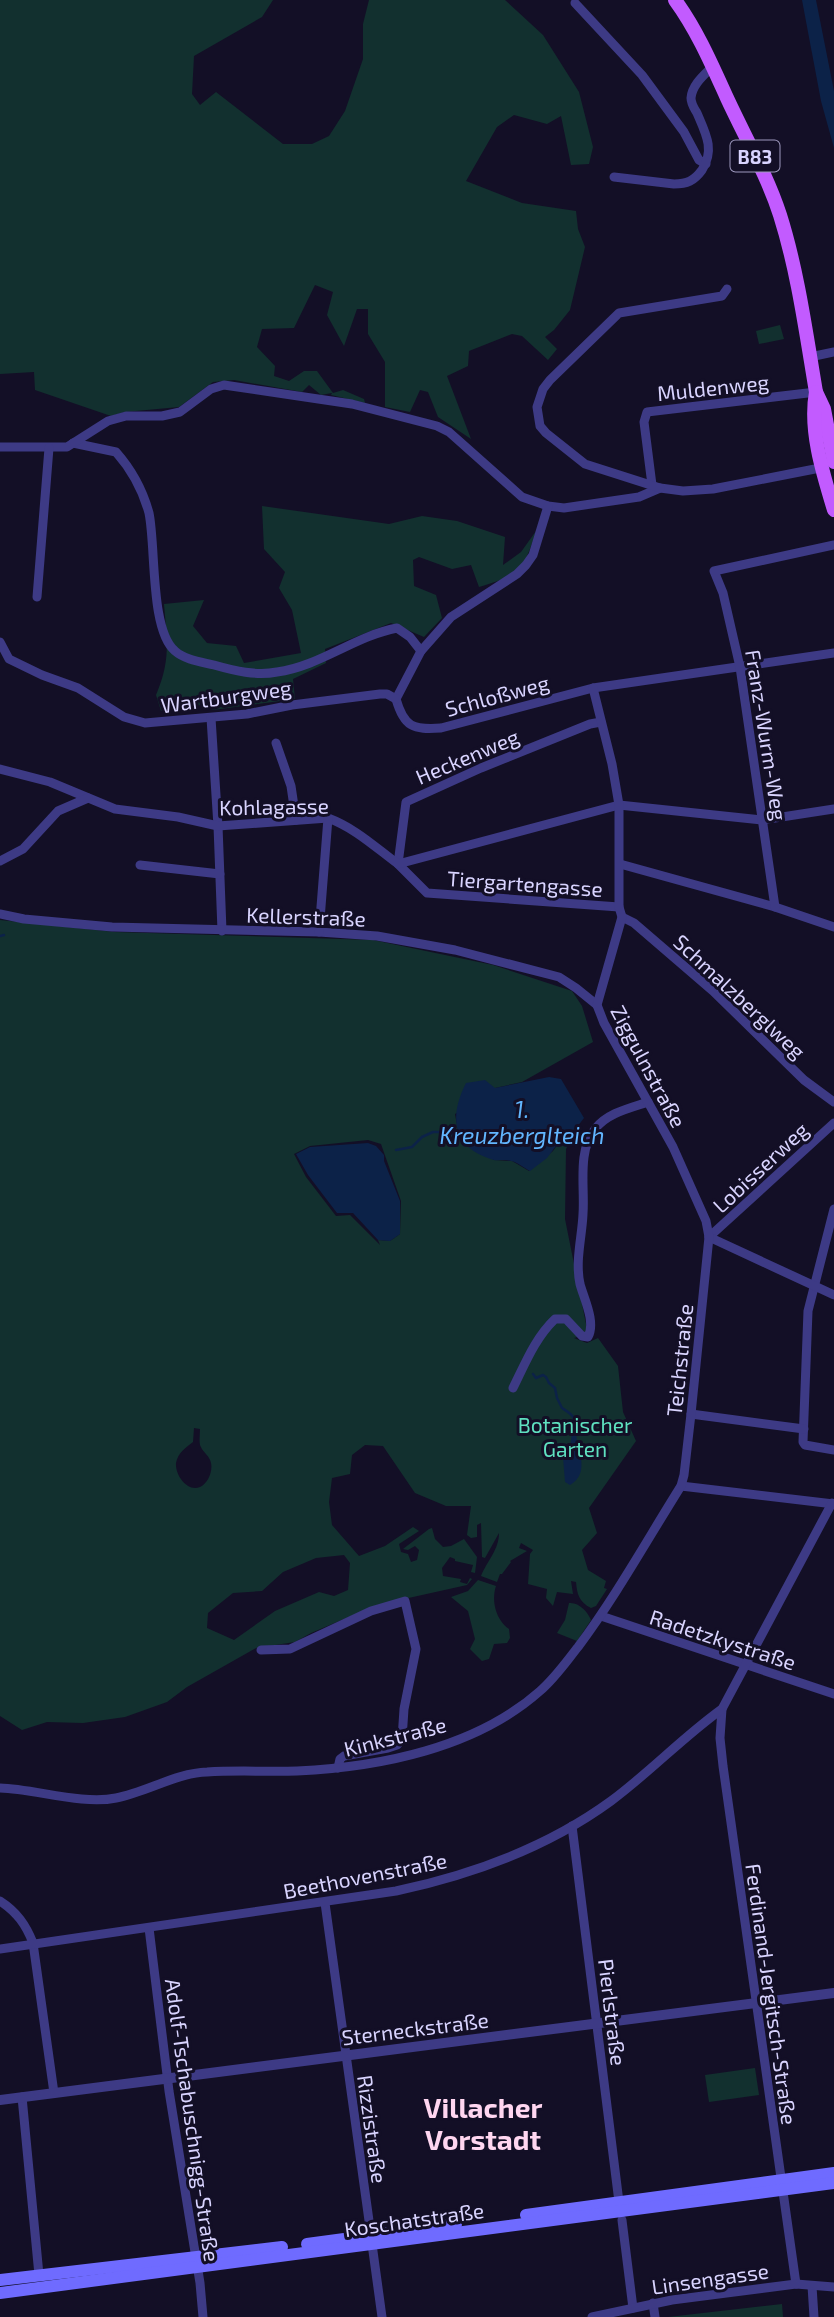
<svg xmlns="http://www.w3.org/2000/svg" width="834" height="2317" font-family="'Exo 2',sans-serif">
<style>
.green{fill:#12302f;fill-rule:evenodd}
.water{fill:#0c2248}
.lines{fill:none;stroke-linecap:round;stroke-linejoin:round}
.stream{stroke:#0c2248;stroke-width:2.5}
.minor{stroke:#3d3a85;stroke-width:9}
.tertiary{stroke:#3d3a85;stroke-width:10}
.secondary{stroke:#6f6bff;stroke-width:12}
.primary{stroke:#c25bff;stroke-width:14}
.labels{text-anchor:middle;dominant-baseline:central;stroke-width:6;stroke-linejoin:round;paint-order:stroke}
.shield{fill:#130f26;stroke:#9e99be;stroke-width:2}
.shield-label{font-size:19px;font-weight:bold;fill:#d9d4ff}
.street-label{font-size:21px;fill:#d9d4ff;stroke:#130f26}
.park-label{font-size:21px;fill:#5fe0c0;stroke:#130f26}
.water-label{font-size:23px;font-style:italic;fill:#62b6ff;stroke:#130f26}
.district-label{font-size:28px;font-weight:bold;fill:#ffd6f0;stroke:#130f26}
</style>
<rect width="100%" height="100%" fill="#130f26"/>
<g class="green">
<polygon points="0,0 273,0 262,17 194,56 192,94 200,105 216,92 283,144 312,144 329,136 345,111 363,59 363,24 369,0 505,0 543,35 579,92 593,147 589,164 571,165 561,116 547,124 514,115 497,127 466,181 522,203 576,211 578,229 585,247 570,310 554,330 545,337 557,349 548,360 522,336 512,334 469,351 468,366 447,376 471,439 438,417 428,392 420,390 410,412 385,407 385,362 368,334 368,309 357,309 344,346 327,315 333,292 315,285 294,328 262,329 257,347 275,366 274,376 289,381 304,371 317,371 333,393 343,390 364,399 365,403 331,395 332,393 321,395 309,385 302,392 234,380 213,382 179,407 125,412 111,416 35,390 34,372 0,374"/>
<polygon points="780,325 784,339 759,344 756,331"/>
<path d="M262 506 389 524 422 516 457 521 505 537 503 565 521 552 536 531C524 570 519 575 479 587L471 565 452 569 419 557 413 560 414 586 436 595 442 618 424 637 391 623 325 649 326 663 293 679 295 699 213 710 201 705 161 711 156 695C171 660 167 641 164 604L204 600 193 626 207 643 236 646 244 663 301 653 292 610 279 588 285 572 264 549Z"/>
<path d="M0 920 115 932 373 940 493 965 572 991 582 1006 593 1042 522 1082 495 1088 455 1114 459 1136 494 1160 512 1161 529 1171 553 1151 562 1138 577 1127 566 1149 565 1219 588 1334 574 1338 587 1343 598 1338 618 1366 623 1412 636 1441 589 1508 597 1533 582 1550 588 1570 606 1581 604 1588 607 1589 596 1606 591 1608C579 1602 577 1594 576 1582L571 1581 573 1594 557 1592 553 1606 546 1598 547 1589 528 1584 530 1554 533 1550 521 1543 519 1548 527 1551 510 1561 511 1562 502 1574H500L497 1582 481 1576C487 1561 499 1550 499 1533L485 1558 482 1557 481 1523 477 1525V1537L471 1538 467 1535 471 1506H446L415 1493 383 1446 365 1445 352 1455 350 1474 332 1478 329 1502 332 1525 359 1556 385 1546 413 1527 419 1531 399 1544 401 1552 408 1554 411 1562 417 1560 419 1550 415 1546 408 1550 403 1549 429 1529 432 1528 435 1539 443 1547 451 1546 464 1539 477 1557 475 1573 471 1572 473 1565 455 1561V1559L450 1557 442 1568 443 1576 461 1579 460 1582 467 1584 470 1578 472 1579 467 1585 377 1605 311 1633 295 1642 256 1648 187 1687 167 1702 125 1717 83 1723 47 1722 22 1730 0 1716ZM368 1140 381 1144 401 1201 400 1234 390 1241 378 1240 380 1245 350 1215 336 1216 306 1177 294 1154 310 1146ZM194 1428 200 1429C200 1434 199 1440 200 1445 202 1451 207 1454 209 1458 215 1467 209 1483 200 1487 187 1492 175 1475 176 1463 178 1453 185 1448 193 1442ZM344 1555 350 1563 348 1590 334 1596 319 1592 275 1611 234 1640 207 1628 208 1613 233 1593 262 1591 283 1572 316 1558Z"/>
<path d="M478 1580 496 1586C491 1601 496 1620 509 1629L510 1638 507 1643 494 1644 489 1659 482 1661 470 1649 475 1639 468 1611 451 1597 468 1591Z"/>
<path d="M569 1603C579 1602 588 1612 591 1620L577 1641 557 1633 565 1620Z"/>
<polygon points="755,2068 759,2095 709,2102 705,2075"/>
<polygon points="782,2304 783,2317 668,2317"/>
</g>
<g class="water">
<polygon points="802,0 816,0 834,91 834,148 821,101"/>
<path d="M549 1077 561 1079 584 1118 577 1127 562 1138 547 1158 530 1171C524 1168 517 1162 511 1161 505 1159 499 1161 494 1160 453 1149 448 1118 466 1083L485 1080 495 1088Z"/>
<polygon points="368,1143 376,1146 384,1155 384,1161 400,1201 400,1234 390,1241 378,1240 353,1213 337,1213 308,1175 296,1154 310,1147"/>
<path d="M575 1427C576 1446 592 1473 570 1485L565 1482 563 1457 564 1453 570 1451 572 1429Z"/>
</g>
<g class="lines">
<g class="stream">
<polyline points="0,936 4,935"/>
<polyline points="396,1150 412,1147 422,1137 433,1132 444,1132 459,1136"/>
<path d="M533 1374 536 1378 543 1375 546 1377 549 1383 555 1388 557 1398 562 1408C570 1413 576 1416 574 1427"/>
</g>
<g class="minor">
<polyline points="575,3 642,75 684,132 699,160 706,164"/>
<path d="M614 177 674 184C687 184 694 181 702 170 715 150 706 134 697 113 694 108 691 104 691 98 692 85 704 75 712 67"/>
<polyline points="810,357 834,352"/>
<path d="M73 443 116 452C131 469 143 491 149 513 156 547 150 630 175 651 185 660 202 662 214 665 235 671 256 676 277 672 320 666 355 636 397 628L410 637 421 651"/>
<polyline points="0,447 67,447 108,421 126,416 162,416 180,412 211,389 224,385 352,404 437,426 449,432 522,497 548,506 564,508 639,497 660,488 683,491 713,489 825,467"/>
<polyline points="652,485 644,422 647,412 816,392"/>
<polyline points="660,488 585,464 546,433 540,426 537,407 543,389 550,380 619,313 722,296 727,289"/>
<path d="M548 506 533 555 526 565 517 574 451 617 421 651 396 699C404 727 413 730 441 728L593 688 834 653"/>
<polyline points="37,597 49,448"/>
<polyline points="0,642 9,659 42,675 78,688 124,717 145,723 247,714 292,705 380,694 387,694 396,699"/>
<polyline points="211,718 218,826 222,931"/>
<polyline points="601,722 590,724 481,768 406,802 398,864 427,893 619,907"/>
<polyline points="276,743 291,786 296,820"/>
<path d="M0 769 50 782 115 809 178 817 218 826 328 818C355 828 375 847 398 864L619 805 762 820 834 809"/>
<polyline points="0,861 23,849 58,811 88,798"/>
<polyline points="620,864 775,907 834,927"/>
<polyline points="140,865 220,874"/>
<polyline points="775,907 740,667 723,593 714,571 834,545"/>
<polyline points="0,914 24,919 112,927 319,932 377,936 455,950 559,977 576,988 597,1005"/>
<polyline points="622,917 634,923 713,991 804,1080 834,1102"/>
<polyline points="319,932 328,818"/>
<polyline points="834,1209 808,1311 803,1442 805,1445 834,1450"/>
<polyline points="709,1237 834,1123"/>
<polyline points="709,1237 834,1295"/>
<path d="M513 1388C525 1364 535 1338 555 1319H566L582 1336 588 1337C596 1322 584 1299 580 1284 575 1261 582 1237 583 1214 585 1187 577 1151 595 1129 607 1113 630 1108 648 1102"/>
<polyline points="691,1414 804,1429"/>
<polyline points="681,1486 834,1504"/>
<polyline points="601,1616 834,1694"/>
<polyline points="261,1650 290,1649 371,1611 405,1601 416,1649 404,1709 402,1739 397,1745 388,1748 344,1756 340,1759 338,1768"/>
<polyline points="722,1709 720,1738 723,1766 796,2284"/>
<path d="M0 1788C35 1789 82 1805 116 1798 147 1792 176 1773 207 1772 237 1770 267 1772 297 1771 380 1767 476 1748 540 1691 555 1678 566 1662 578 1647 616 1596 647 1540 681 1486L684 1475 691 1414 709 1237 706 1221 673 1147 604 1023 597 1005 622 917 619 907V805L612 764 593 688"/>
<polyline points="572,1826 619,2202"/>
<path d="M0 1901C17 1912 26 1925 33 1943L54 2093"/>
<polyline points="325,1903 371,2235"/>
<polyline points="149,1928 169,2091 200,2283 203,2317"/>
<path d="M0 1949 396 1891C471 1875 548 1847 611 1801 650 1772 683 1737 722 1709L832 1503"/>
<polyline points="22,2097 39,2275"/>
<polyline points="622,2220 633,2308"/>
<polyline points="372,2244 382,2317"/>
<polyline points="812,2286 814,2317"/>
<polyline points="653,2303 655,2317"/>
<polyline points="592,2317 672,2300 796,2284 834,2287"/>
</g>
<polyline class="tertiary" points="0,2100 834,1993"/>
<g class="secondary">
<polyline points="526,2215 834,2173"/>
<polyline points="307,2244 456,2224"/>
<polyline points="0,2280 282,2247"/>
<polyline points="0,2293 834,2183"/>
</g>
<g class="primary">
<path d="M675 0C697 30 712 65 727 98 745 137 767 175 780 215 798 272 806 333 816 392L824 409 834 462"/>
<path d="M816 392C809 430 823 474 834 510"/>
</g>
</g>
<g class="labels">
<rect class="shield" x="730.5" y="140.5" width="49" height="31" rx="5"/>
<g class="shield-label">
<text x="755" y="156">B83</text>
</g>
<g class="street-label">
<text transform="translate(713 387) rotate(-6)">Muldenweg</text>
<text transform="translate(497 695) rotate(-15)">Schloßweg</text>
<text transform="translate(226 696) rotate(-8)">Wartburgweg</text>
<text transform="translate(767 735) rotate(81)">Franz-Wurm-Weg</text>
<text transform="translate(467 756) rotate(-23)">Heckenweg</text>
<text transform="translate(274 806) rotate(-1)">Kohlagasse</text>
<text transform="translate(525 883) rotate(4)">Tiergartengasse</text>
<text transform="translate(306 916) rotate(2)">Kellerstraße</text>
<text transform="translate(740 996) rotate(43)">Schmalzberglweg</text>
<text transform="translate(649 1066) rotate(62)">Ziggulnstraße</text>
<text transform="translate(760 1167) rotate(-43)">Lobisserweg</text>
<text transform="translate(679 1360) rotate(-84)">Teichstraße</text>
<text transform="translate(723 1639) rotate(18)">Radetzkystraße</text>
<text transform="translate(395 1736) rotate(-14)">Kinkstraße</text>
<text transform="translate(365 1875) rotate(-11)">Beethovenstraße</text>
<text transform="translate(772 1994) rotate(82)">Ferdinand-Jergitsch-Straße</text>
<text transform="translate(613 2012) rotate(83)">Pierlstraße</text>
<text transform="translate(415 2028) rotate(-7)">Sterneckstraße</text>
<text transform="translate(193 2120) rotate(82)">Adolf-Tschabuschnigg-Straße</text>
<text transform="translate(373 2129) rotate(82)">Rizzistraße</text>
<text transform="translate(414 2219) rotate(-8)">Koschatstraße</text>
<text transform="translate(710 2278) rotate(-8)">Linsengasse</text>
</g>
<g class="park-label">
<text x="575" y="1424">Botanischer<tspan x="575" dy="24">Garten</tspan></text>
</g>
<g class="water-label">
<text x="522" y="1109">1.<tspan x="522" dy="26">Kreuzberglteich</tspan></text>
</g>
<g class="district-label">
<text x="483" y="2107">Villacher<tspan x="483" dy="32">Vorstadt</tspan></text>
</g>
</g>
</svg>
